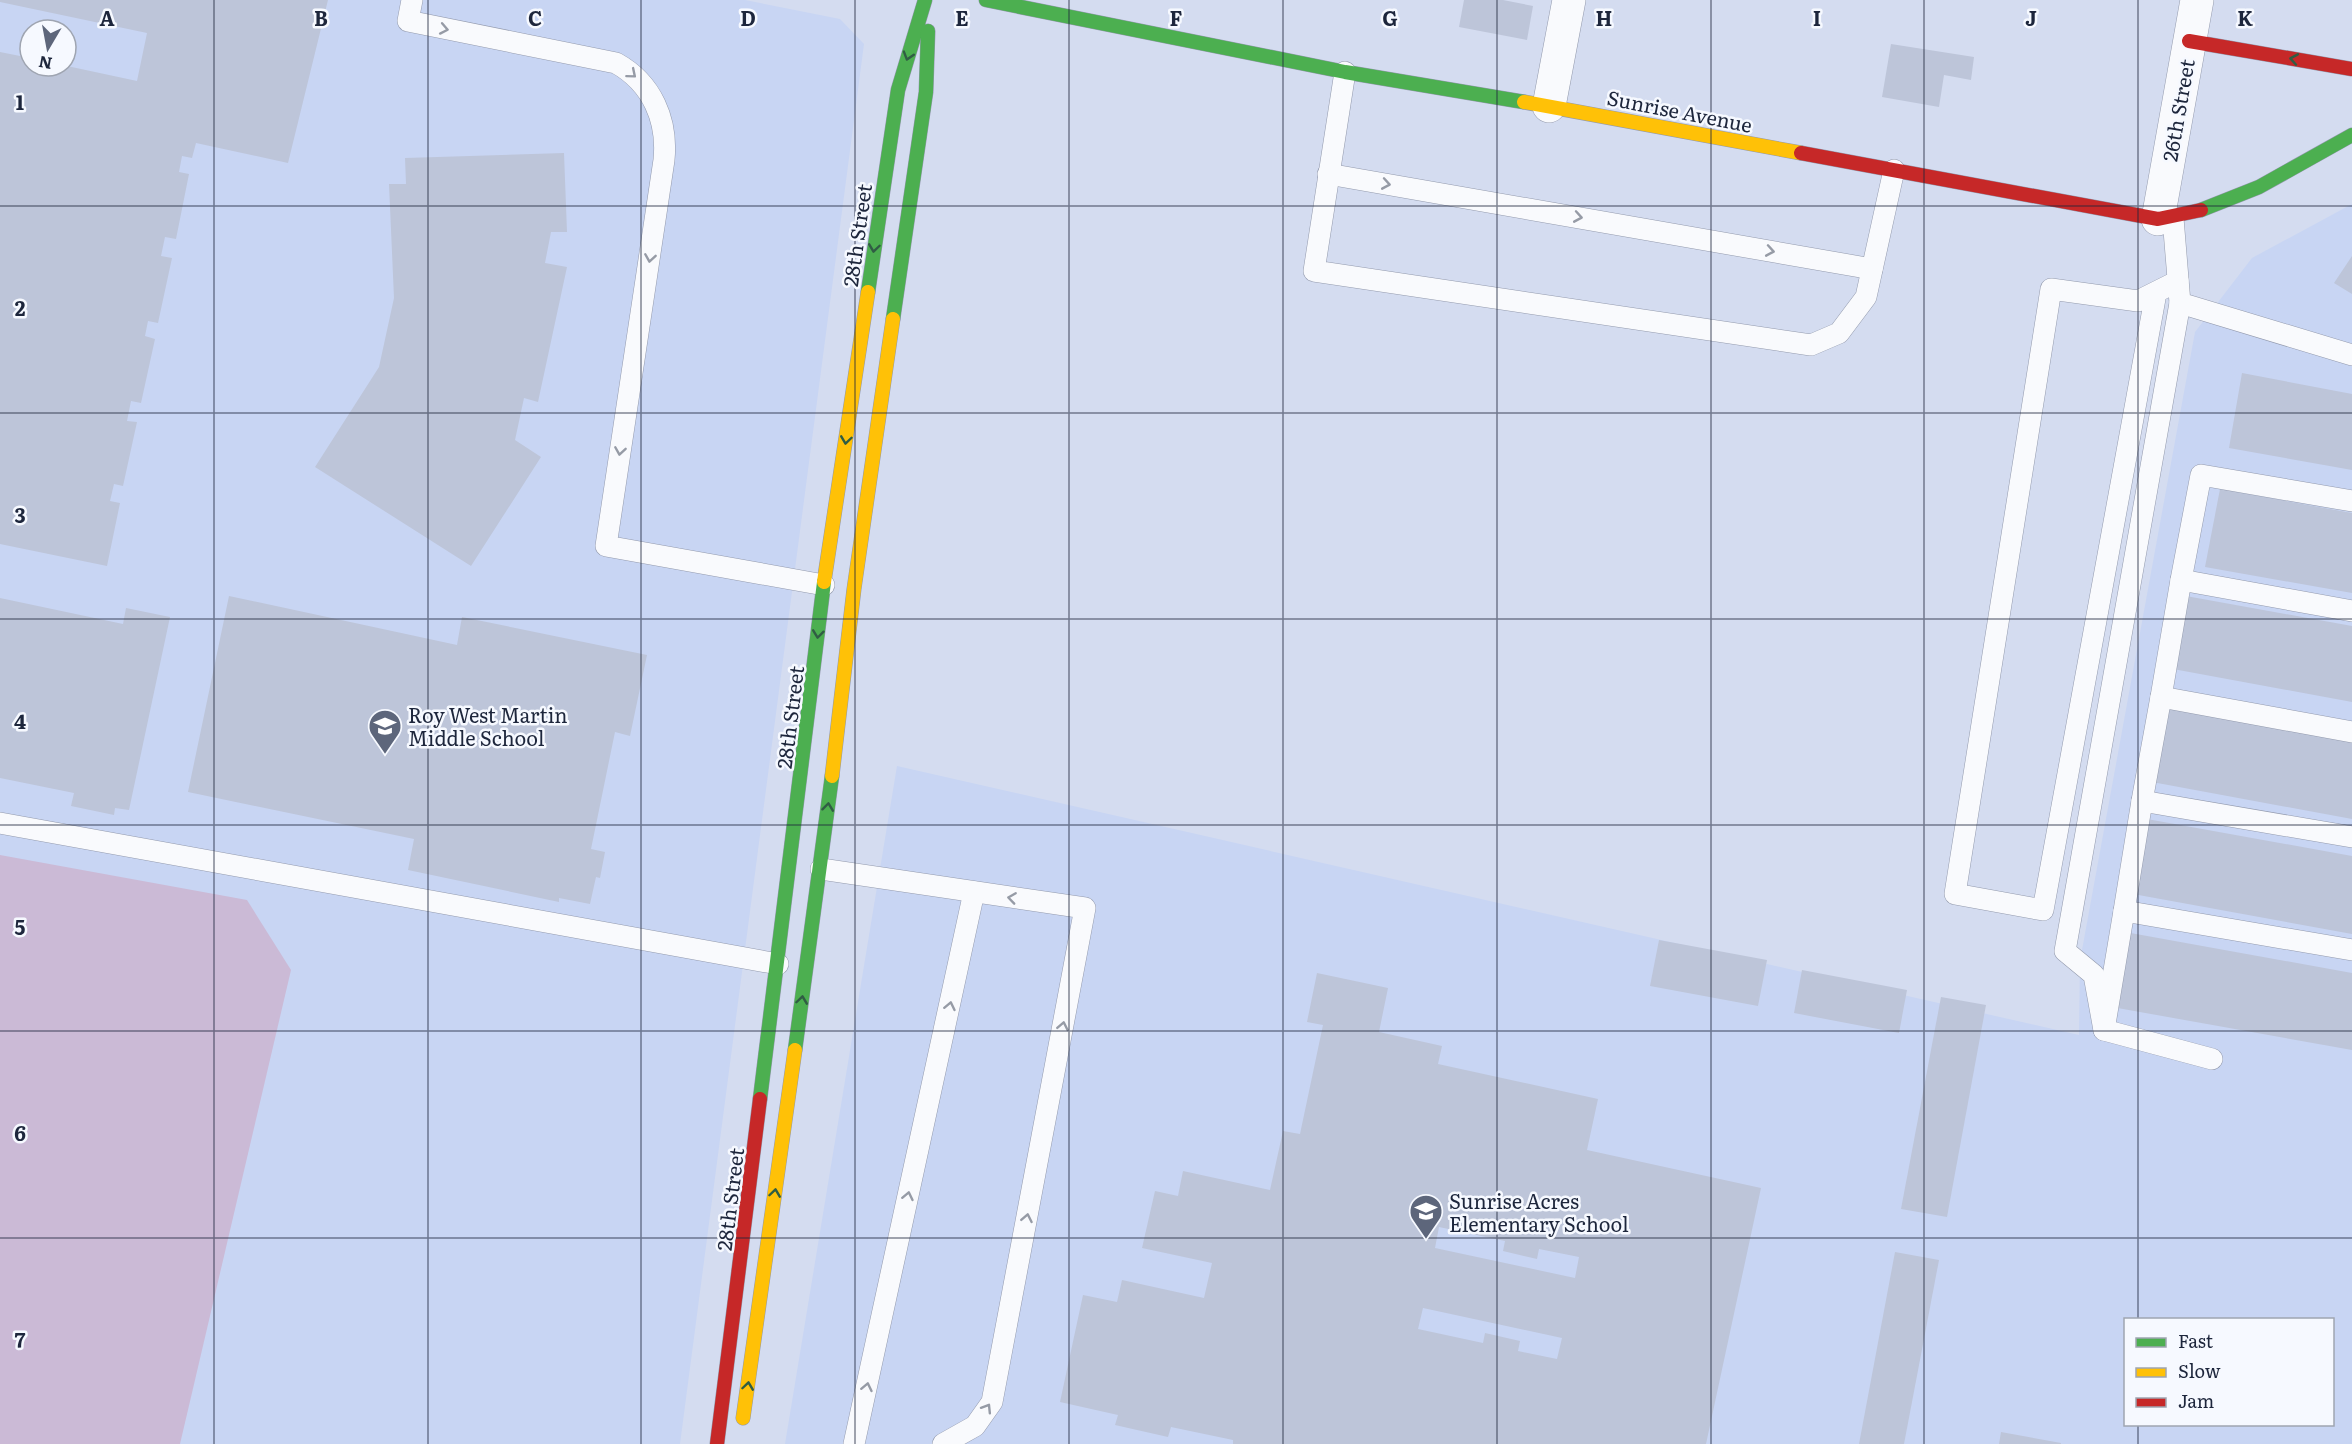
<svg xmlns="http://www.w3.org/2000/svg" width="2352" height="1444" font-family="Literata,serif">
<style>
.built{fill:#c8d5f3;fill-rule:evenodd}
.green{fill:#cbbad6}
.building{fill:#bdc5d9;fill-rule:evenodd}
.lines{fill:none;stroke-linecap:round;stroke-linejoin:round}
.lane-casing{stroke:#939aad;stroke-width:22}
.street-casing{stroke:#939aad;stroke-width:34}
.fast-casing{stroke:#939aad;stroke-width:15}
.slow-casing{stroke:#939aad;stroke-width:15}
.jam-casing{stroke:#939aad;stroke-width:15}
.lane{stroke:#f9fafd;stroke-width:21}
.street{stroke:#f9fafd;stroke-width:33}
.fast{stroke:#4caf50;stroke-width:14}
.slow{stroke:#ffc107;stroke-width:14}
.jam{stroke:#c62828;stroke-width:14}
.oneway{stroke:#969ba6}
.oneway2{stroke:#305d44}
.grid{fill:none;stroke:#1d263c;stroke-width:1.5;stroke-opacity:0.55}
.labels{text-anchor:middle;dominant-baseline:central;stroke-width:5;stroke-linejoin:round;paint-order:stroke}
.street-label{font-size:20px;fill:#1d263c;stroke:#f6f9ff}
.poi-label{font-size:20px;fill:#1d263c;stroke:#f6f9ff;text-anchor:start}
.grid-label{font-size:20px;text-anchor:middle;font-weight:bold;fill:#1d263c;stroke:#f6f9ff;stroke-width:5;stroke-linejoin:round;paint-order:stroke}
</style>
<rect width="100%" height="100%" fill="#d4dcf0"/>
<g class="built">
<path d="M0 0H745L840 19 864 44 680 1444H0ZM30 30H66V66H30Z"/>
<path d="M2352 204V1444H785L897 766 2079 1035 2080 961 2195 332 2252 258ZM2126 1320H2332V1424H2126Z"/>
</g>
<polygon class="green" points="0,855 247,900 291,970 180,1444 0,1444"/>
<g class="building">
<polygon points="0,0 328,0 288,163 196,143 192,158 182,156 179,172 189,174 176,239 165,237 161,256 172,258 158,323 148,321 145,336 155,339 141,403 131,401 127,421 137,422 123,486 114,484 110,501 120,503 107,566 0,544 0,52 30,58 30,66 67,66 137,81 147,33 0,2"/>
<polygon points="1464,0 1503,0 1533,6 1527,40 1459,27"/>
<polygon points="1891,44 1974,57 1971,80 1944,75 1939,107 1882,97"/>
<polygon points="564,153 567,232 551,232 545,263 567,267 538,402 524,398 515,440 541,457 471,566 315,467 379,367 394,298 389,184 406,184 405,158"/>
<polygon points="2352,256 2352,294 2334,283"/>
<polygon points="2242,373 2352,394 2352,470 2229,448"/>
<polygon points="2220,489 2352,513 2352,593 2205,567"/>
<polygon points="229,596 457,645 462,617 647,655 630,736 615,732 591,849 605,852 600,878 596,877 590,904 559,898 559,902 408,870 414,839 188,792"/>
<polygon points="2186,596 2352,626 2352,702 2173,669"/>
<polygon points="0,598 123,624 126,608 170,617 129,810 115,808 114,815 71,806 74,793 0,778"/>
<polygon points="2166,708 2352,741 2352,819 2152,782"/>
<polygon points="2147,819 2352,856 2352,934 2133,894"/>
<polygon points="2125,932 2352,973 2352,1050 2112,1007"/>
<polygon points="1659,940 1767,960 1758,1006 1650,986"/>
<polygon points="1802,970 1907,990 1899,1033 1794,1013"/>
<path d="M1317 973 1388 988 1379 1032 1442 1046 1438 1064 1598 1099 1587 1150 1761 1188 1706 1444H1233V1440L1171 1427 1168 1437 1115 1425 1118 1415 1060 1402 1083 1295 1117 1302 1122 1280 1204 1298 1212 1263 1142 1248 1155 1191 1178 1196 1183 1171 1270 1190 1283 1131 1300 1134 1323 1025 1307 1022ZM1439 1227 1505 1241 1503 1251 1537 1259 1539 1249 1579 1257 1575 1278 1435 1248ZM1423 1308 1562 1338 1557 1359 1518 1351 1520 1341 1485 1333 1483 1343 1418 1329Z"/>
<polygon points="1941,997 1986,1005 1947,1217 1901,1209"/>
<polygon points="1895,1252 1939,1260 1904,1444 1859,1444"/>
<polygon points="2001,1432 2061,1443 2061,1444 1999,1444"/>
</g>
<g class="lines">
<g class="lane-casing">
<g id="lane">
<path d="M412 0 408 21 616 63C652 83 668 120 664 160L606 546 824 585"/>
<polyline points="1345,72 1314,271 1811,345 1839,333 1866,297 1894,170"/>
<polyline points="1328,174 1872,269"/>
<polyline points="2173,218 2180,303 2352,355"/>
<polyline points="2156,293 2043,910 1955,894 2051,289 2138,301 2178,281"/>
<polyline points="2181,580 2201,475 2352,501"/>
<polyline points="2161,697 2181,580 2352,611"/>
<polyline points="2142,801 2161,697 2352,732"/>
<polyline points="0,823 778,964"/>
<polyline points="821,869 1085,908 992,1402 975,1426 943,1444"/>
<polyline points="2124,911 2142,801 2352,837"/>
<polyline points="2104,1030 2094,975 2065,951 2180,303"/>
<polyline points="2212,1059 2104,1030 2124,911 2352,950"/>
<polyline points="854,1444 974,892"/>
</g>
</g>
<g class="street-casing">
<g id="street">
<polyline points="1549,106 1569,0"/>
<polyline points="2158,219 2197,0"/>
</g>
</g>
<g class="fast-casing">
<g id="fast">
<polyline points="986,0 1345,72 1524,102"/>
<polyline points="2201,210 2259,187 2352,135"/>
<polyline points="868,292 898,90 925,0"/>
<polyline points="893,319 926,92 928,31"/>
<polyline points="795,1050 832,776"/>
<polyline points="760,1099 824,582"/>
</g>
</g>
<g class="slow-casing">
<g id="slow">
<polyline points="1524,102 1801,153"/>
<polyline points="824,582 868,292"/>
<polyline points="832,776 854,589 893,319"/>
<polyline points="743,1418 795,1050"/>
</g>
</g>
<g class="jam-casing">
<g id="jam">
<polyline points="2189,41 2352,69"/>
<polyline points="1801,153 2158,219 2201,210"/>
<polyline points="717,1444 760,1099"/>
</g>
</g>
<use href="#lane" class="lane"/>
<use href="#street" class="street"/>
<use href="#fast" class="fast"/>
<use href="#slow" class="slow"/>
<use href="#jam" class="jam"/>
</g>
<defs><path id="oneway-chevron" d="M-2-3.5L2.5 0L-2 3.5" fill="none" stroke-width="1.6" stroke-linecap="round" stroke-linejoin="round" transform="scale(1.5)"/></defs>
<g class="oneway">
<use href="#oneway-chevron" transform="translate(444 29) rotate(11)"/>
<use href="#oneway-chevron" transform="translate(632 74) rotate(40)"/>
<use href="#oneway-chevron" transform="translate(1386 184) rotate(10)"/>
<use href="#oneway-chevron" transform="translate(1578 217) rotate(10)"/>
<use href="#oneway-chevron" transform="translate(1770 251) rotate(10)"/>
<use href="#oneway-chevron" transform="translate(650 258) rotate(99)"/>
<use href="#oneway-chevron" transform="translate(620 451) rotate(99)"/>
<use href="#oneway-chevron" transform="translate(1012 898) rotate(-172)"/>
<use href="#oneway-chevron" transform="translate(950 1006) rotate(-78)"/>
<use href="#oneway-chevron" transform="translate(1063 1026) rotate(-79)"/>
<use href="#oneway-chevron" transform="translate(908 1196) rotate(-78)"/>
<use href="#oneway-chevron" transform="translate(1027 1218) rotate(-79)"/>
<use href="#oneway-chevron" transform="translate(867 1387) rotate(-78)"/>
<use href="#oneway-chevron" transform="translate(987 1408) rotate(-58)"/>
</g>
<g class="oneway2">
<use href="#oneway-chevron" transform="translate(908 56) rotate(107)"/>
<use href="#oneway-chevron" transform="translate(2294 59) rotate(-170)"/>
<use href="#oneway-chevron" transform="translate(874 248) rotate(98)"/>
<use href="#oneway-chevron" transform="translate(846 440) rotate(98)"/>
<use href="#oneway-chevron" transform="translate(818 634) rotate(97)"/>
<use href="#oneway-chevron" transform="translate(828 807) rotate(-83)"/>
<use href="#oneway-chevron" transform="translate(802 1000) rotate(-82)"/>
<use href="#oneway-chevron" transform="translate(775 1193) rotate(-82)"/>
<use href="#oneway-chevron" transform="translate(748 1386) rotate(-82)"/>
</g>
<path class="grid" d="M214 0V1444M428 0V1444M641 0V1444M855 0V1444M1069 0V1444M1283 0V1444M1497 0V1444M1711 0V1444M1924 0V1444M2138 0V1320M0 206H2352M0 413H2352M0 619H2352M0 825H2352M0 1031H2352M0 1238H2352M2138 1424V1444"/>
<defs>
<g id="school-pin" transform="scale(1.725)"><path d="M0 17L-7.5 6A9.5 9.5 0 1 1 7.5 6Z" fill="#5d667b" stroke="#f6f9ff"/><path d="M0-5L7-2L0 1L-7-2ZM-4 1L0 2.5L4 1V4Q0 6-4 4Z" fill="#fff"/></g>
</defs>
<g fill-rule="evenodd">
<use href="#school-pin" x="385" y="726"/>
<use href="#school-pin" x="1426" y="1211"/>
</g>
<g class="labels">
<g class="street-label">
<text transform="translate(1680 110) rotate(11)">Sunrise Avenue</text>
<text transform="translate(2177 110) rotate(-80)">26th Street</text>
<text transform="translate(856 235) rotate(-82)">28th Street</text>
<text transform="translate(789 717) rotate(-83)">28th Street</text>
<text transform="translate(729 1199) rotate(-83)">28th Street</text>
</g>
<g class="poi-label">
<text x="408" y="714">Roy West Martin<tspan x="408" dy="23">Middle School</tspan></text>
<text x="1449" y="1200">Sunrise Acres<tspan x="1449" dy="23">Elementary School</tspan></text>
</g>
</g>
<g class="grid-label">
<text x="107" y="26">A</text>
<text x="321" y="26">B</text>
<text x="535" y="26">C</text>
<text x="748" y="26">D</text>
<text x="962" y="26">E</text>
<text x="1176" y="26">F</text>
<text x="1390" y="26">G</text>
<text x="1604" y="26">H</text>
<text x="1817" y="26">I</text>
<text x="2031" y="26">J</text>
<text x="2245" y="26">K</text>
<text x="20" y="110">1</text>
<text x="20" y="316">2</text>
<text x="20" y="523">3</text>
<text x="20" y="729">4</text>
<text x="20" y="935">5</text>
<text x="20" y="1141">6</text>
<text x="20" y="1348">7</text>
</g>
<rect x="2124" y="1318" width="210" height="108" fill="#f6f9ff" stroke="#9fa5b1" stroke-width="1.5"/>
<rect x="2136" y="1338" width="30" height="9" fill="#4caf50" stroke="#9fa5b1" stroke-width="1.5"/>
<text x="2178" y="1348" font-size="18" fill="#1d263c">Fast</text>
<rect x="2136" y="1368" width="30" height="9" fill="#ffc107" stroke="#9fa5b1" stroke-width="1.5"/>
<text x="2178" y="1378" font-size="18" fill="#1d263c">Slow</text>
<rect x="2136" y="1398" width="30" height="9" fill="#c62828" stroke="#9fa5b1" stroke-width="1.5"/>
<text x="2178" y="1408" font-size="18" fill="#1d263c">Jam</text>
<g transform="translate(48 48) rotate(190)"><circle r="28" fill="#f6f9ff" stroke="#9fa5b1" stroke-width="1.5"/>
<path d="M0-4.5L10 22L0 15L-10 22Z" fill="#5d667b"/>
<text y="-9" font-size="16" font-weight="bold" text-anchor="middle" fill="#1d263c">N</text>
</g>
</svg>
